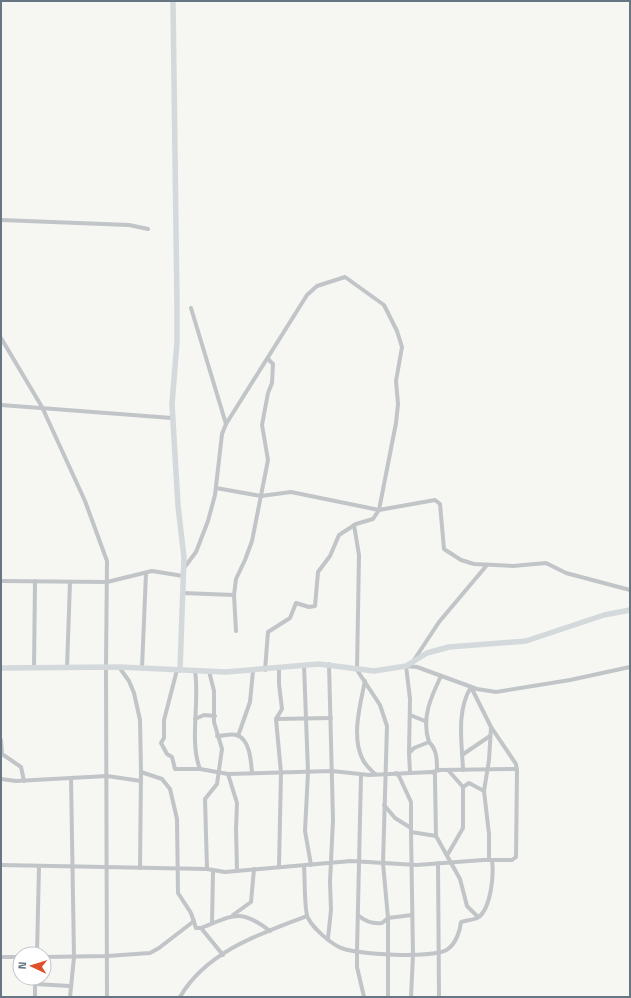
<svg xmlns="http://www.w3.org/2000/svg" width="631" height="998" font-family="'Titillium Web',sans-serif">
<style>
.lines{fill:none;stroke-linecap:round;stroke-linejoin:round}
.minor{stroke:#c1c5c8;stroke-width:4}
.major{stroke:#d4d9dc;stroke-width:5.5}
</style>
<rect width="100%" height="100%" fill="#f6f6f3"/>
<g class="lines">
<g class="minor">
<polyline points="1,220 129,225 148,229"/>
<polyline points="1,338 42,407 85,501 107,561 106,667 107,997"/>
<polyline points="1,405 172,418"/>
<polyline points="226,424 307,295 317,286 345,277 384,305 397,331 402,347 396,381 398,404 396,423 379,510 373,519 356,524 339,535 330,556 318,572 315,606 309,607 296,603 290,618 268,632 265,670"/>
<polyline points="216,488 261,496 291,492 379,510 435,500 440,504 444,549 461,560 474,564 513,566 546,563 566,573 630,590"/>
<polyline points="354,525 359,555 357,670 380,705 387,726 383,863 388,918 388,997"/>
<polyline points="184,568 196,552 208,521 215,495 222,434 226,424 191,308"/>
<polyline points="1,581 107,582 152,571 183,576"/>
<polyline points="182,593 234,595 236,631"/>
<polyline points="234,595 236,579 245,560 252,541 268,460 262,425 268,393 272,383 273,364 268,359"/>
<polyline points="414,660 439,622 487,565"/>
<polyline points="304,665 308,772 305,831 311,865"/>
<polyline points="119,667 129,681 134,693 140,720 141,772 140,868"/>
<polyline points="34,668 35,581"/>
<polyline points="67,668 70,582"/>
<polyline points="142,668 146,573"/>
<polyline points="177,670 164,720 164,738 161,743 167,754 172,757 175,769 200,769 228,774 332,771 369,775 432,772 435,774 435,779 436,836"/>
<path d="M195 671C200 702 189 741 200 769"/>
<path d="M365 681C360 705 351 738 363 760 366 766 371 770 375 774"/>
<polyline points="471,687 491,727 489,760 484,791"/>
<polyline points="410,715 425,721"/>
<polyline points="195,719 204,715 215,716"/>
<polyline points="276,719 331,718"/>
<path d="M217 736C223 736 231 733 237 735 250 740 251 761 252 773"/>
<polyline points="238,736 250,702 253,671"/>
<polyline points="1,740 2,754 21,767 24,781"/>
<path d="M429 742C437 750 437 759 437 770"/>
<polyline points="409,753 410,699 406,666 417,667 477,689 496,692 570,680 630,667"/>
<polyline points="462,755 490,736"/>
<path d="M463 770C462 743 456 711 471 687"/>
<polyline points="141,772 162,779 170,789 177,819 178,893 191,913 196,928 201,928 223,955"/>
<path d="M410 772 409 753 414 748 429 742C421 718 431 697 441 676"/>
<polyline points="432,772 440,770 517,769"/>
<polyline points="396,773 399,776 411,802 411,832 436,836 460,879 467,906 478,917"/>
<polyline points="228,774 237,803 236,829 237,871"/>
<polyline points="361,775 357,951 357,967 364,997"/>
<polyline points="1,779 16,781 107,776 141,781"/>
<polyline points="463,787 469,783 484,791 489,834 489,860"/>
<polyline points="384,805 395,818 411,828"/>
<polyline points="448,854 463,828 463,787 448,770"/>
<polyline points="438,863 439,997"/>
<polyline points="1,865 207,869 225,872 351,861 417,865 483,860 512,860 516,857 517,772 516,764 491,727"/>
<polyline points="279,866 281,773 276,719 282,709 279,684 279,668"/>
<path d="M304 866C305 876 304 911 308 918 313 928 329 942 339 947 353 955 436 959 448 949 456 943 460 931 461 922 466 920 475 920 479 917 491 907 494 875 492 860"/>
<polyline points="207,869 205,799 217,784 222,749 214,722 214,691 209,671"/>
<polyline points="233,915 251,902 254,869"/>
<path d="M359 916C366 922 373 924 382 923L388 918 412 915"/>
<polyline points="212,923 213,871"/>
<path d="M201 928C234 915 240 908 270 931"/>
<polyline points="328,938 331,910 330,882 333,820 329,664"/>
<polyline points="37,954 39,866"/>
<polyline points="1,957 20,957"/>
<polyline points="44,957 107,956 150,953 159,948 194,921"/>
<polyline points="35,984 70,986"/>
<polyline points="35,997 35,978"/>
<polyline points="70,997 74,957 71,778"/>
<path d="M180 997C206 952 261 933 307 916"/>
<polyline points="411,997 413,955 411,832"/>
</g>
<g class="major">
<polyline points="173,1 177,306 177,342 172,404 178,506 184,557 180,670"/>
<polyline points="1,668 119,667 226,672 319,664 374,671 406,666 427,653 449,647 526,641 604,615 630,610"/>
</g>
</g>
<rect width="631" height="998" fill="none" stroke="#667683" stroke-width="4"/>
<g transform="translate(32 966) rotate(274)"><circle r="19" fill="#ffffff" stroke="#c2c8cd"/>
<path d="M0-3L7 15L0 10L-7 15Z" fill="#dd512b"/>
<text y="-6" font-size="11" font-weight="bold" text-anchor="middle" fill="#667683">N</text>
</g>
</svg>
